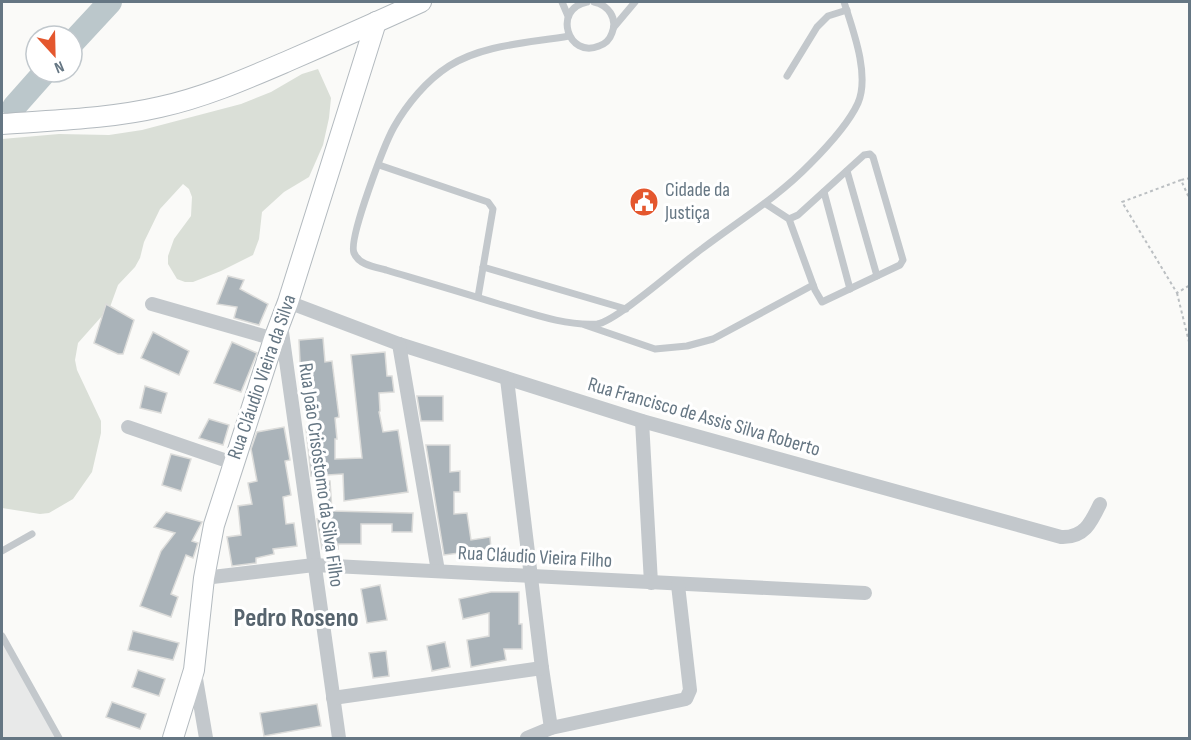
<svg xmlns="http://www.w3.org/2000/svg" width="1191" height="740" font-family="'Sofia Sans Condensed',sans-serif">
<style>
.built{fill:#e8e9e9}
.green{fill:#dadfd7}
.lines{fill:none;stroke-linecap:round;stroke-linejoin:round}
.river{stroke:#bbc7cb;stroke-width:24}
.building{fill:#aab3b9;stroke:#dcdcda;stroke-width:1.5}
.secondary-casing{stroke:#b3babf;stroke-width:22}
.path{stroke:#bbbfc2;stroke-width:2;stroke-dasharray:3 3;stroke-linecap:butt}
.lane{stroke:#c3c8cc;stroke-width:7}
.street{stroke:#c3c8cc;stroke-width:14}
.secondary{stroke:#fff;stroke-width:20}
.labels{text-anchor:middle;dominant-baseline:central;stroke-width:6;stroke-linejoin:round;paint-order:stroke}
.poi-label{font-size:20px;fill:#657683;stroke:#fff;text-anchor:start}
.street-label{font-size:20px;fill:#657683;stroke:#fff}
.district-label{font-size:26px;font-weight:bold;fill:#57646e;stroke:#fff}
</style>
<rect width="100%" height="100%" fill="#fafaf8"/>
<polygon class="built" points="2,641 59,738 2,738"/>
<polygon class="green" points="318,69 331,98 329,118 323,145 309,177 284,192 262,212 259,239 253,255 221,271 193,282 185,282 177,279 168,264 168,256 174,239 191,216 192,197 189,189 183,184 160,209 144,242 140,258 135,267 118,285 110,307 78,343 75,360 77,370 101,421 101,433 92,472 73,499 49,513 40,514 2,508 2,139 59,134 109,135 142,130 241,104 271,92 302,74"/>
<g class="lines">
<g class="river">
<polyline points="72,43 110,2"/>
<polyline points="14,107 45,72"/>
</g>
</g>
<g class="building">
<polygon points="228,276 244,280 240,289 268,304 259,325 234,318 237,307 217,304"/>
<polygon points="106,304 134,320 123,354 118,354 94,343"/>
<polygon points="153,332 189,351 179,375 141,358"/>
<polygon points="323,338 325,362 332,361 339,417 335,418 337,439 335,439 335,459 362,458 351,355 385,352 387,376 392,376 394,392 379,393 380,411 379,412 383,432 398,430 408,492 344,501 343,474 311,476 306,428 310,427 300,362 299,340"/>
<polygon points="232,342 257,353 241,392 214,383"/>
<polygon points="145,386 167,393 161,413 140,408"/>
<polygon points="417,396 443,396 443,421 421,421"/>
<polygon points="209,419 229,425 223,445 199,438"/>
<polygon points="284,427 290,460 285,461 291,495 283,497 286,524 294,523 297,546 273,549 274,554 256,558 256,563 232,566 227,537 241,535 238,506 252,504 248,483 257,481 251,449 257,432"/>
<polygon points="426,445 450,445 450,472 460,471 460,492 454,492 454,514 467,513 471,540 490,537 491,549 444,555"/>
<polygon points="171,454 191,459 181,491 162,485"/>
<polygon points="323,481 330,481 332,511 410,513 413,513 412,532 392,532 392,524 361,524 361,544 338,544 338,549 322,549 317,519 322,519"/>
<polygon points="166,512 202,522 192,541 198,543 193,558 186,555 171,594 178,597 171,617 140,606 161,551 175,533 154,527"/>
<polygon points="380,585 387,620 367,623 361,589"/>
<polygon points="491,592 519,592 519,624 522,624 522,649 504,649 506,660 471,667 467,640 489,636 489,613 463,619 459,599"/>
<polygon points="133,631 179,643 173,660 128,650"/>
<polygon points="445,642 450,667 432,671 427,646"/>
<polygon points="386,651 389,676 373,678 369,653"/>
<polygon points="138,670 165,679 159,696 132,687"/>
<polygon points="112,702 146,714 140,729 106,717"/>
<polygon points="317,704 321,726 264,736 260,713"/>
</g>
<g class="lines">
<g class="secondary-casing">
<g id="secondary">
<path d="M2 124C54 120 108 119 160 107 205 97 246 79 288 61 332 42 377 22 421 2"/>
<polyline points="173,738 194,670 204,578 214,525 274,339 288,302 376,22"/>
</g>
</g>
<g class="path">
<polyline points="1190,178 1181,180 1190,200"/>
<polyline points="1181,180 1122,202 1177,293 1190,285"/>
<polyline points="1177,293 1190,346"/>
</g>
<g class="lane">
<polyline points="562,2 568,16"/>
<path d="M587 2C552 9 568 59 599 46 605 44 610 39 612 33 618 18 608 5 594 2"/>
<polyline points="614,27 635,2"/>
<path d="M569 36C530 43 484 44 449 66 427 80 407 104 394 127 385 143 348 239 354 253 359 265 375 267 386 270 423 281 461 292 499 304 530 313 564 326 597 324 616 322 683 262 703 248 740 220 778 197 810 164 827 147 848 125 858 103 870 75 853 30 844 2"/>
<polyline points="787,76 817,27 828,16 847,10"/>
<polyline points="379,165 488,202 493,209 478,297"/>
<polyline points="847,171 877,276"/>
<polyline points="824,192 850,289"/>
<polyline points="766,204 789,219 798,215 864,155 870,154 873,157 903,260 900,265 822,302 815,290 789,219"/>
<polyline points="483,267 626,309"/>
<polyline points="585,325 655,349 687,346 713,339 813,285"/>
<polyline points="2,551 32,534"/>
<polyline points="2,636 59,738"/>
</g>
<g class="street">
<path d="M288 302 399 344 642 421 1061 537C1084 538 1091 523 1100 504"/>
<polyline points="152,304 274,339"/>
<polyline points="281,325 339,738"/>
<polyline points="399,344 438,571"/>
<polyline points="507,379 542,668 551,728"/>
<polyline points="642,421 651,583"/>
<polyline points="128,427 233,463"/>
<polyline points="204,578 314,565 865,593"/>
<polyline points="195,673 206,738"/>
<polyline points="333,698 542,668"/>
<polyline points="527,738 551,728 686,699 690,690 678,585"/>
</g>
<use href="#secondary" class="secondary"/>
</g>
<defs>
<g id="civic-disc" transform="scale(1.5)"><circle r="9.5" fill="#e4572e" stroke="#fff"/><path d="M-.6-6.5H3V-4.5H.6V-3L4-1V1h2V6H-6V1h2V-1L-.6-3ZM-1.2 2.5V6h2.4V2.5Z" fill="#fff"/></g>
</defs>
<g fill-rule="evenodd">
<use href="#civic-disc" x="644" y="202"/>
</g>
<g class="labels">
<g class="poi-label">
<text x="665" y="190">Cidade da<tspan x="665" dy="23">Justiça</tspan></text>
</g>
<g class="street-label">
<text transform="translate(262 377) rotate(-71)">Rua Cláudio Vieira da Silva</text>
<text transform="translate(704 417) rotate(16)">Rua Francisco de Assis Silva Roberto</text>
<text transform="translate(321 475) rotate(82)">Rua João Crisóstomo da Silva Filho</text>
<text transform="translate(535 557) rotate(3)">Rua Cláudio Vieira Filho</text>
</g>
<g class="district-label">
<text x="296" y="618">Pedro Roseno</text>
</g>
</g>
<rect width="1191" height="740" fill="none" stroke="#657683" stroke-width="6"/>
<g transform="translate(54 54) rotate(158)"><circle r="28" fill="#ffffff" stroke="#c1c8cd" stroke-width="1.5"/>
<path d="M0-4.5L10 22L0 15L-10 22Z" fill="#e4572e"/>
<text y="-9" font-size="16" font-weight="bold" text-anchor="middle" fill="#657683">N</text>
</g>
</svg>
